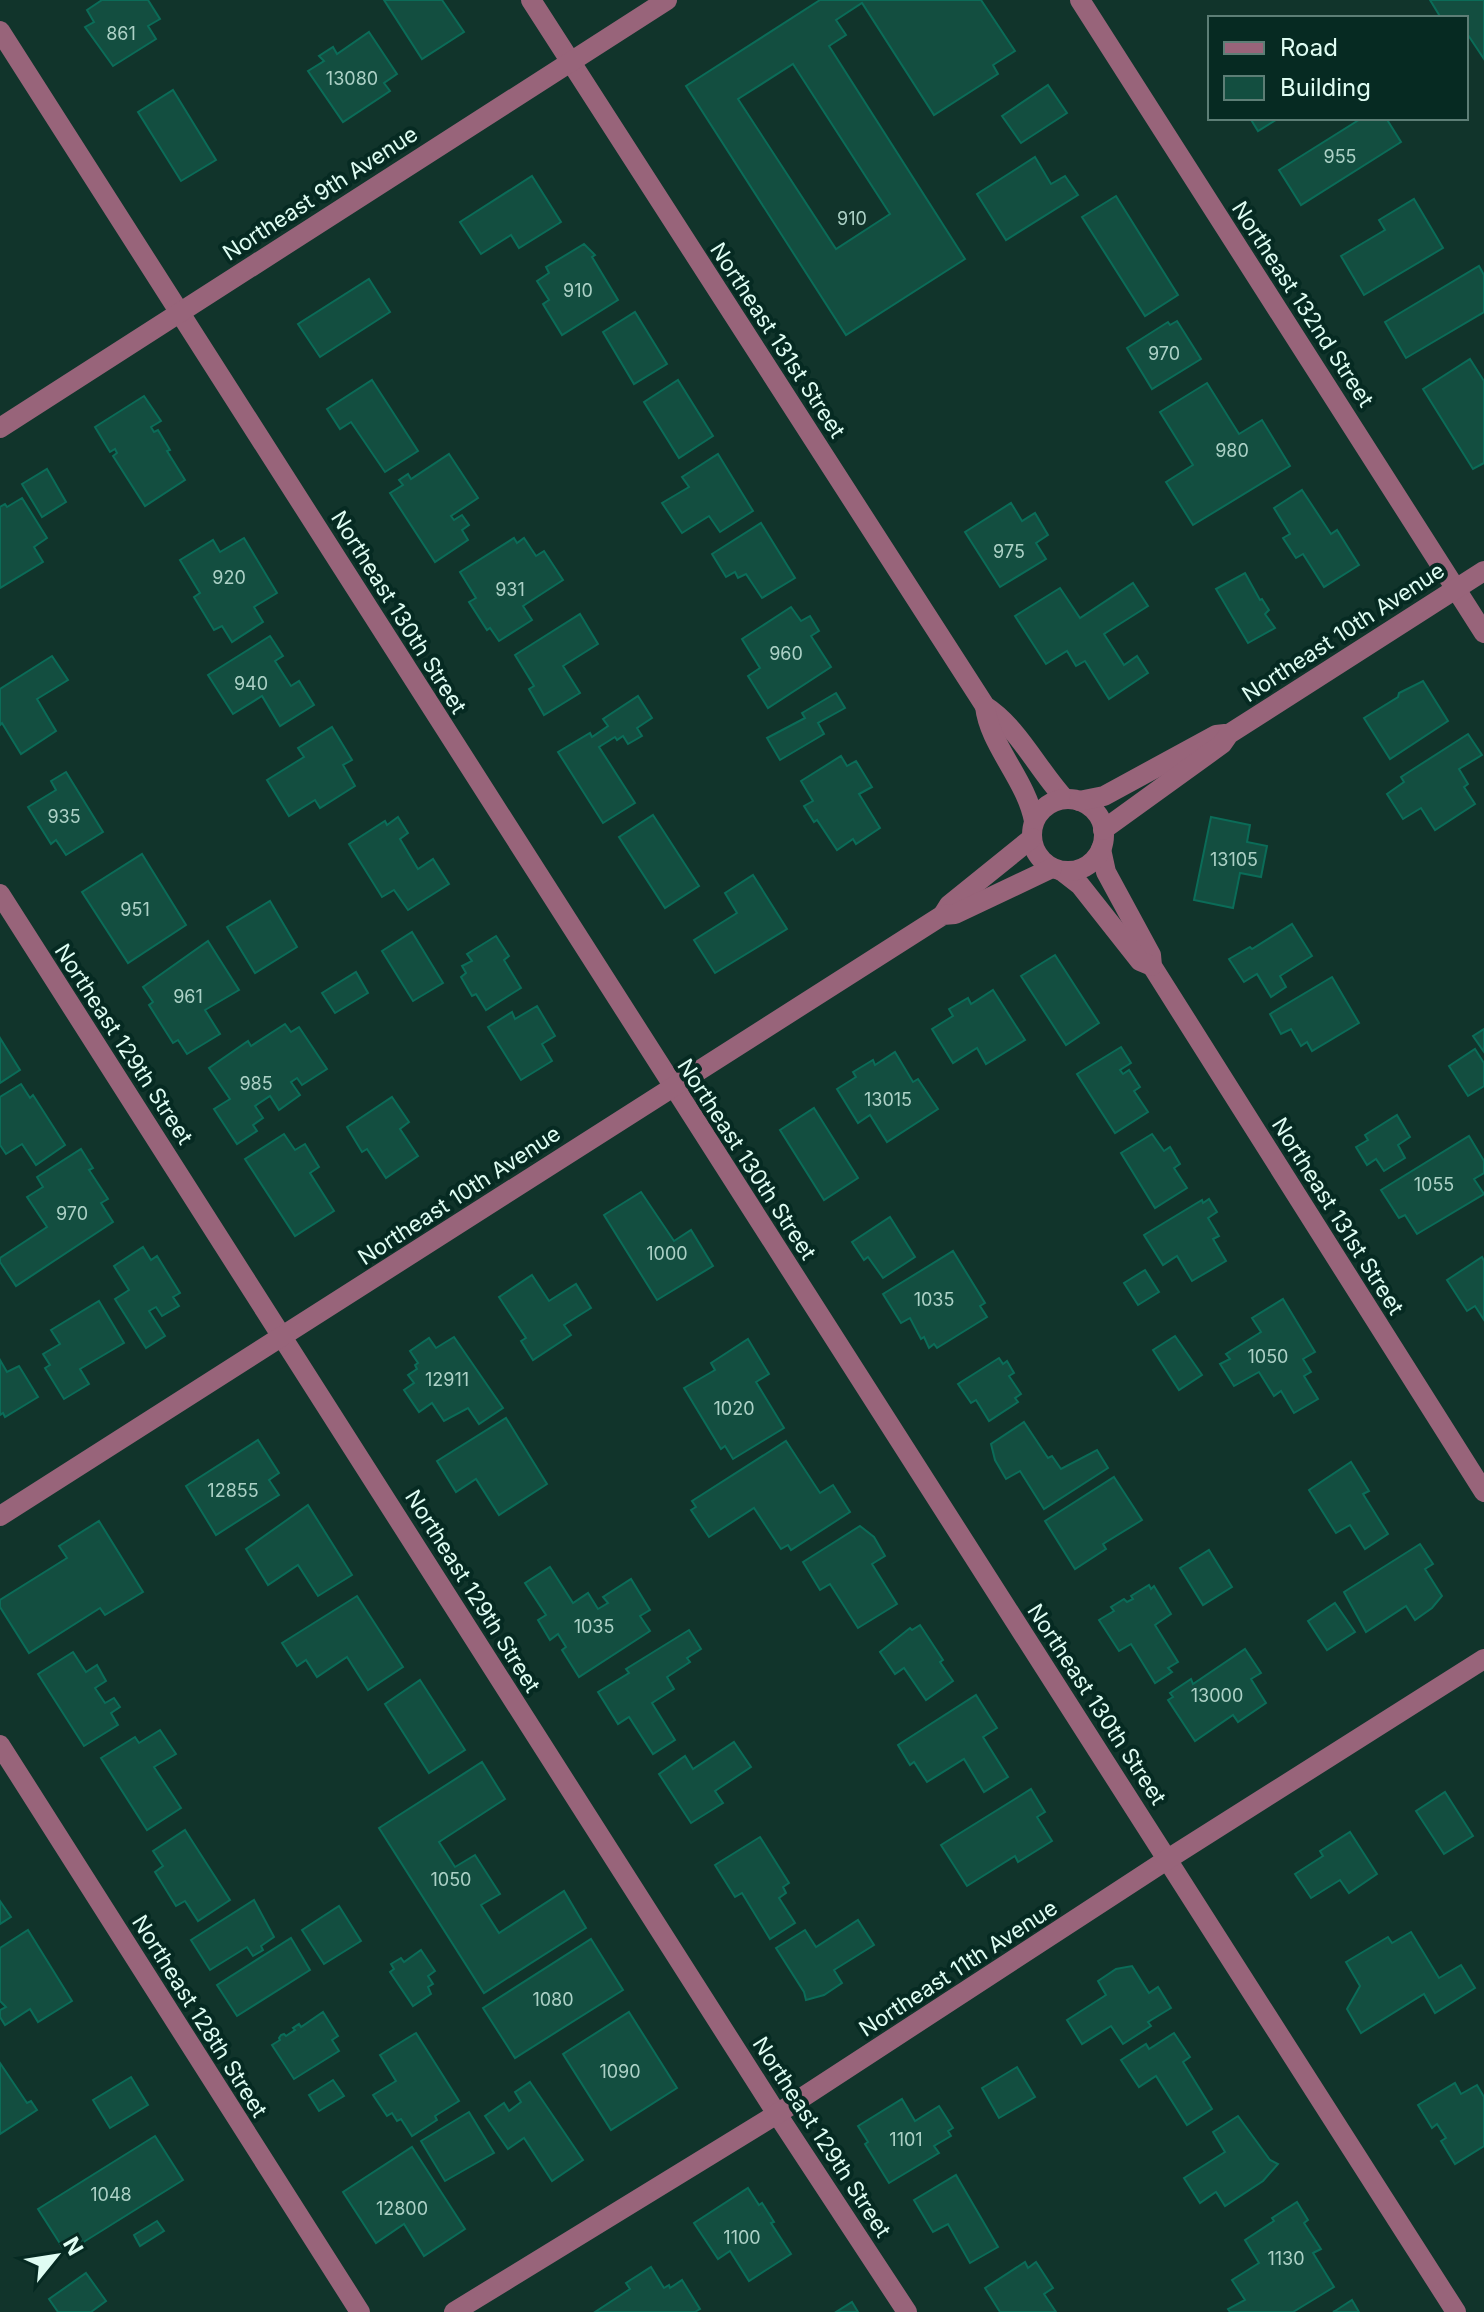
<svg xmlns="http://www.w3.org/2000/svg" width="1484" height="2312" font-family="Inter,sans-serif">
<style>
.building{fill:#134e40;stroke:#0b6c58;stroke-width:2;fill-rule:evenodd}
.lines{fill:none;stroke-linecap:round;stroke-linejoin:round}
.minor{stroke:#98647a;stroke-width:20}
.tertiary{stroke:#98647a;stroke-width:20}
.labels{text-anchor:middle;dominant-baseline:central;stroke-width:8;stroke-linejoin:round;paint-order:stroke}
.number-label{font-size:18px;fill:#acd1c6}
.street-label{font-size:22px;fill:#dffdf3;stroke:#062a22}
</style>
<rect width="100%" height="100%" fill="#11342b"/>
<g class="building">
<polygon points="102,0 148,0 160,19 148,26 156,39 113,66 85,27 94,22 87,10"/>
<polygon points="384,0 442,0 464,32 422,59"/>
<path d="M820 0H981L1015 51 993 65 998 74 934 115 862 3 836 20 846 35 829 46 965 259 846 335 686 86ZM793 64 890 214 836 249 738 99Z"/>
<polygon points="1430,0 1484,0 1484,59 1466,32 1466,18 1441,18"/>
<polygon points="369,32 397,74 384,83 390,91 343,122 308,71 324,61 319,56 333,47 337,54"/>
<polygon points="1048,85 1067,113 1021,143 1002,116"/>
<polygon points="173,90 216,160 181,181 138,112"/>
<polygon points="1250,118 1279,118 1258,131"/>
<polygon points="1362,118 1386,118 1401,142 1301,205 1279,170"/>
<polygon points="1035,157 1051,184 1065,176 1078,195 1006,240 977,194"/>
<polygon points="532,176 561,222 519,248 511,235 481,254 460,222"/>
<polygon points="1116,196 1178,295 1145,316 1082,217"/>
<polygon points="1414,199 1443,248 1364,295 1341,256 1385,230 1379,220"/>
<polygon points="584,244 595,255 592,257 618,300 562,335 543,304 549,300 537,281 549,273 546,267"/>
<polygon points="1479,266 1484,275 1484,312 1406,358 1385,322"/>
<polygon points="369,279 390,312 320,357 298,324"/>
<polygon points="635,312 667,364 634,384 603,332"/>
<polygon points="1177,321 1201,359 1152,389 1127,348 1168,322 1170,325"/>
<polygon points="1470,359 1484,381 1484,463 1473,469 1423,389"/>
<polygon points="372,380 418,451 385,472 351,422 340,429 327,409"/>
<polygon points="678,380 713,436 679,458 644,402"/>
<polygon points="1207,383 1239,434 1262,420 1290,466 1193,525 1166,482 1193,465 1160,412"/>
<polygon points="144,396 161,421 151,427 154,432 158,430 170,450 167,451 185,480 145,506 113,456 117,453 115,449 110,452 95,427"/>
<polygon points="449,454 478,498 451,516 454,520 462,515 469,525 462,530 468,540 435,562 390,493 403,485 399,480 408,474 411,479"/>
<polygon points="718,454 753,511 720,532 709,516 682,533 662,503 689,487 682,477"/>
<polygon points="47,469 66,502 42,517 22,484"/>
<polygon points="1302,490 1331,534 1337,530 1359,565 1324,587 1303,554 1296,558 1283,538 1290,534 1274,508"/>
<polygon points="22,498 47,538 34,547 43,562 0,588 0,507 5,504 7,507"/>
<polygon points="1011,503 1022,521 1035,513 1048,535 1036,543 1046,559 1000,587 965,532"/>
<polygon points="761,523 795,578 762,598 746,574 738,578 735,572 726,577 712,554"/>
<polygon points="244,538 277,593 254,607 263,622 232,642 222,626 214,630 194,597 200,593 180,560 213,540 220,552"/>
<polygon points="514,538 517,543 524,538 536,556 544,551 563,580 523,606 532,620 499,641 490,628 487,630 469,602 476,598 460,572"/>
<polygon points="1245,573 1260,600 1262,599 1269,610 1265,614 1275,628 1248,643 1216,589"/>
<polygon points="1133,583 1148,606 1104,634 1124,665 1137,656 1148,673 1109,699 1085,661 1076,666 1067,651 1046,664 1015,616 1060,588 1080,618"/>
<polygon points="791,607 801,621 810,616 819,631 811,636 831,667 768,708 748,676 760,668 742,639"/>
<polygon points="580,614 598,644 563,666 580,693 544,715 529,689 534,686 515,655"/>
<polygon points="270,636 283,656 275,661 291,686 299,681 314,705 280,726 262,696 233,714 208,675"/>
<polygon points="52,656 68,680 37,699 56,731 21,754 2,723 0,725 0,689"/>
<polygon points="1423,681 1448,721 1390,759 1364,718 1398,697 1399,693"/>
<polygon points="836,693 845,708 818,723 824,734 780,760 767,738 805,718 802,713"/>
<polygon points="638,696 652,718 637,728 642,736 628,744 623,736 617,740 615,737 599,747 635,803 603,823 558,752 590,733 592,737 608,726 603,719"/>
<polygon points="332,727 352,760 343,765 355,786 320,808 315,800 289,816 267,780 304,757 298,748"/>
<polygon points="1468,734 1482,755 1459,769 1468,784 1464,787 1475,804 1435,830 1421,808 1403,819 1387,794 1404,782 1401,777"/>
<polygon points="841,756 847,766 856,761 872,787 859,794 880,828 856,844 853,839 837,850 817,820 814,822 804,806 813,801 801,781"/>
<polygon points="66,772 103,832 66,855 56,840 51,844 28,807 56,790 51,781"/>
<polygon points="653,815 699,886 665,908 619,837"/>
<polygon points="398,817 408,833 400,839 418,869 433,859 449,884 408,910 394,890 382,897 349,844 385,821 387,825"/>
<polygon points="1211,817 1250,825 1247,842 1267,846 1261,877 1240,873 1233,908 1194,900"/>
<polygon points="142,854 186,925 128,963 82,892"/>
<polygon points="753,875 787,929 715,973 694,940 737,913 725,893"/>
<polygon points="270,901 297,947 255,973 227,927"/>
<polygon points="1292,924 1312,956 1280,976 1286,987 1271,997 1257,974 1244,982 1229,959 1250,947 1252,949"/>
<polygon points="412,932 443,983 413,1001 382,951"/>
<polygon points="496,936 509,956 504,960 521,988 486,1010 476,994 472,996 461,977 466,973 462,966 472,961 467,954"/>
<polygon points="208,941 239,990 205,1010 220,1034 187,1054 178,1040 173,1043 149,1005 153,1002 143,987"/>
<polygon points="1055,955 1099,1023 1066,1045 1021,976"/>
<polygon points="356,972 368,993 335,1013 322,993"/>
<polygon points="1332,977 1359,1023 1312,1051 1307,1042 1301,1046 1291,1029 1281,1034 1270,1014"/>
<polygon points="993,990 1025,1040 986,1064 977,1048 953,1063 932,1029 953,1016 949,1009 968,998 971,1004"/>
<polygon points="537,1006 555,1036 542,1044 552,1061 521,1080 488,1027 512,1012 515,1019"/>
<polygon points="285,1024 291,1032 299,1027 327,1069 302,1085 297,1078 291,1082 300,1095 279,1110 270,1096 255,1106 263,1118 253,1125 257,1131 237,1144 214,1109 230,1099 209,1068 248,1041 251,1046"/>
<polygon points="1484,1029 1484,1052 1473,1036"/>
<polygon points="0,1038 20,1070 0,1083"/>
<polygon points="1121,1047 1131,1063 1120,1070 1123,1074 1129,1070 1140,1087 1134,1091 1148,1112 1115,1133 1077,1074"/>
<polygon points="1475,1049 1484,1063 1484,1086 1468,1096 1449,1066"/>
<polygon points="895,1052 913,1082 918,1079 938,1109 887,1142 870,1115 858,1123 837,1089 856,1077 853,1072 873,1060 875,1065"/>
<polygon points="21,1084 30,1098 33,1095 65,1145 36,1165 22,1144 6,1154 0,1145 0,1097"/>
<polygon points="392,1097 409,1122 400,1129 418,1156 386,1178 367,1149 362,1152 347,1127"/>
<polygon points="814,1108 858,1178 824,1200 780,1130"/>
<polygon points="1397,1115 1410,1137 1398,1145 1405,1158 1384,1171 1376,1159 1367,1165 1356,1147 1368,1140 1365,1135"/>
<polygon points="284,1134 295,1150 305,1144 319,1167 310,1173 334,1211 295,1236 245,1159"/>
<polygon points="1152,1134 1164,1151 1170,1147 1180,1164 1174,1168 1187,1188 1155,1208 1121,1153"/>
<polygon points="1469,1136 1484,1161 1484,1173 1474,1179 1484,1194 1417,1234 1405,1215 1399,1218 1381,1190"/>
<polygon points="81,1149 93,1168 89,1170 108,1199 101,1203 113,1222 16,1286 0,1262 0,1258 47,1227 27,1197 43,1187 37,1177"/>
<polygon points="641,1192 674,1241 691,1230 713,1266 657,1300 604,1215"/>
<polygon points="1209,1199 1217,1212 1208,1218 1219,1236 1213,1239 1226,1261 1192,1281 1177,1256 1163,1265 1144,1235 1202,1200 1203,1203"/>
<polygon points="890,1217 915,1257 883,1278 868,1257 864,1260 852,1242"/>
<polygon points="143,1247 151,1260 157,1256 180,1293 173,1297 179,1306 162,1316 156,1307 149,1311 165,1336 146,1348 115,1299 129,1290 114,1266"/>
<polygon points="953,1251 985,1303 980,1306 987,1317 937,1348 934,1344 929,1348 924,1337 921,1339 910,1318 901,1323 883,1294"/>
<polygon points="1482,1257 1484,1261 1484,1320 1475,1306 1467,1311 1447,1280"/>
<polygon points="1145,1270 1159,1292 1138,1305 1124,1283"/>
<polygon points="532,1275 549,1301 576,1284 591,1308 564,1325 571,1335 533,1360 521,1341 526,1338 499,1297"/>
<polygon points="1283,1299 1315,1352 1303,1359 1311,1372 1304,1376 1318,1399 1294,1413 1281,1391 1274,1396 1259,1372 1234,1386 1220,1364 1230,1359 1226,1354 1261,1332 1252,1318"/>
<polygon points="99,1301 124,1343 80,1369 89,1384 64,1399 45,1368 50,1365 43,1354 60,1344 51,1330"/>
<polygon points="1175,1336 1202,1375 1179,1390 1153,1350"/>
<polygon points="454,1337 503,1408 479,1424 468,1408 444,1421 432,1403 419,1412 404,1390 414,1383 408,1375 417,1369 415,1365 418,1363 410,1351 429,1338 436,1348"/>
<polygon points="748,1339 769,1374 756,1382 784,1428 733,1459 725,1446 721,1449 684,1388 715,1370 711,1363"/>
<polygon points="999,1358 1003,1364 1007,1361 1014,1373 1009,1376 1021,1394 1015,1398 1018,1402 989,1421 976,1400 971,1403 958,1384"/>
<polygon points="0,1360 7,1372 19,1366 38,1397 5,1417 3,1413 0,1415"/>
<polygon points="506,1418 547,1484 499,1515 476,1479 456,1492 437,1461"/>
<polygon points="1024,1422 1048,1458 1052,1456 1061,1469 1097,1450 1108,1468 1044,1509 1020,1471 1006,1479 995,1460 991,1444"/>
<polygon points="258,1440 279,1473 269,1480 279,1495 216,1535 186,1486"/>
<polygon points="786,1441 820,1493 833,1485 850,1512 791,1550 788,1545 781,1549 754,1508 709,1537 691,1510 696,1507 692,1501"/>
<polygon points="1351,1462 1369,1491 1363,1494 1388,1534 1365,1549 1350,1525 1336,1533 1309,1490"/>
<polygon points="1114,1477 1142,1520 1103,1544 1106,1549 1075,1569 1045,1521"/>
<polygon points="308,1505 352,1575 318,1596 298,1565 268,1585 246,1549"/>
<polygon points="99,1521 143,1592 105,1615 100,1608 29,1653 0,1607 0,1600 67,1558 59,1546"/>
<polygon points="860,1526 874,1537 885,1556 872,1564 897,1604 858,1628 830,1584 820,1590 803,1562"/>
<polygon points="1420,1544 1433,1564 1425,1569 1442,1596 1432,1608 1415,1620 1406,1606 1366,1632 1344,1592"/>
<polygon points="1209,1550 1232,1587 1203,1605 1180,1568"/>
<polygon points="550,1567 573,1603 588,1593 598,1609 608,1603 603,1597 631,1579 650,1610 640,1616 650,1631 579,1677 562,1650 566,1647 558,1634 550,1640 538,1620 546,1615 525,1583"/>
<polygon points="1149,1585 1151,1589 1154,1586 1171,1614 1155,1625 1178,1662 1168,1668 1172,1672 1155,1683 1131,1644 1119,1651 1099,1620 1114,1611 1111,1607 1124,1599 1127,1602 1133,1599 1131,1596"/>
<polygon points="357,1596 403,1667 368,1690 347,1657 317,1677 306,1660 297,1666 282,1643"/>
<polygon points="1335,1603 1355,1632 1327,1650 1308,1621"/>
<polygon points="920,1625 943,1660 940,1662 953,1681 926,1700 904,1668 895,1674 880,1652 910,1628 912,1630"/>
<polygon points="689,1630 701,1649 687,1658 690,1662 667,1677 674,1689 652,1703 675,1740 653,1754 629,1717 618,1724 598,1692 629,1673 626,1669"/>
<polygon points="1245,1649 1261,1673 1251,1679 1266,1703 1238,1722 1233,1715 1195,1741 1168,1700 1173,1697 1170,1693 1191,1679 1193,1684"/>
<polygon points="73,1652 86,1672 97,1665 106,1681 95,1688 105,1703 114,1698 120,1707 111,1713 118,1725 84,1746 38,1674"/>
<polygon points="420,1680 465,1750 429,1773 385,1704"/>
<polygon points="976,1695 997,1728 983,1737 1008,1777 984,1792 964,1759 927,1782 914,1762 910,1765 898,1745"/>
<polygon points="160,1730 176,1754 154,1767 181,1808 147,1830 101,1758 135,1737 139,1743"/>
<polygon points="734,1742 751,1767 715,1791 723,1803 691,1823 659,1774 685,1756 693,1769"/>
<polygon points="482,1762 505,1799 439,1842 455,1867 475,1855 500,1894 481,1905 499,1933 564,1891 586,1928 484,1993 379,1828"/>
<polygon points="1031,1789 1045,1812 1037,1817 1052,1841 1018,1862 1015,1856 967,1886 941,1845"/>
<polygon points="1445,1792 1473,1836 1444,1854 1416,1811"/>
<polygon points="185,1830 230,1900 198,1921 185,1901 176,1906 155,1872 163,1866 153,1851"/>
<polygon points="1350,1832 1377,1874 1349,1893 1340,1880 1311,1898 1295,1874 1323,1856 1320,1851"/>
<polygon points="760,1837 789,1883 783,1887 786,1893 779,1898 795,1923 770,1939 742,1893 735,1897 715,1865"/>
<polygon points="254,1900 274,1937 261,1946 263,1950 253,1956 247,1947 210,1970 191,1940"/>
<polygon points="0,1901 11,1917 0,1924"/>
<polygon points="339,1906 361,1941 324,1964 302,1930"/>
<polygon points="858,1920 874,1945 834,1970 842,1983 824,1995 806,2000 804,1992 776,1948 805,1930 816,1947"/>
<polygon points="28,1930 72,2001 38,2022 30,2009 5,2025 0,2017 0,2010 6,2007 0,2001 0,1948"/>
<polygon points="1411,1932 1439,1978 1461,1965 1475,1988 1435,2013 1424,1994 1361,2033 1347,2009 1360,1986 1346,1962 1388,1937 1392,1943"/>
<polygon points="291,1938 310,1970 237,2016 217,1985"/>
<polygon points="591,1939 623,1990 515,2058 483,2008"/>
<polygon points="421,1950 435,1971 428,1976 433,1984 428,1987 431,1994 413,2006 390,1972 394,1969 391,1964 401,1958 404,1962"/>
<polygon points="1132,1966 1149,1993 1158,1987 1171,2008 1148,2022 1151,2026 1123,2044 1111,2026 1082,2044 1067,2020 1106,1995 1098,1981 1116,1969"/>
<polygon points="323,2012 338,2036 332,2040 339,2051 294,2079 272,2045 280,2040 279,2038 281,2035 284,2034 286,2036 295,2030 293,2028 299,2024 301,2027"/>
<polygon points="629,2012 677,2088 611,2130 563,2054"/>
<polygon points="416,2033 459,2101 435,2116 437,2120 412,2136 401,2119 397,2121 392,2113 387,2116 373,2095 396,2081 380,2055"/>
<polygon points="1174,2033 1190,2057 1183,2062 1212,2109 1187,2125 1156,2076 1139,2087 1121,2060 1146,2044 1149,2049"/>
<polygon points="0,2063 27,2103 31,2101 37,2110 0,2134"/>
<polygon points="1017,2067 1035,2097 999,2118 982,2088"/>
<polygon points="131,2077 148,2105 110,2128 93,2100"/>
<polygon points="333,2080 344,2096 319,2111 309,2095"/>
<polygon points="530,2082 583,2160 552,2181 524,2138 508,2149 485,2116 504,2103 509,2111 521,2102 515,2092"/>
<polygon points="1455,2083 1461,2094 1477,2085 1484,2097 1484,2146 1455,2164 1441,2141 1446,2138 1437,2124 1432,2128 1418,2105"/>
<polygon points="902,2099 915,2121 939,2106 953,2128 948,2131 951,2136 934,2146 939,2153 889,2183 865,2144 868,2142 858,2126"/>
<polygon points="469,2112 494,2153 445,2181 421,2141"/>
<polygon points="1238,2116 1270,2160 1278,2164 1263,2181 1225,2206 1216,2192 1200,2203 1184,2178 1225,2152 1213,2132"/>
<polygon points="155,2136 183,2180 66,2253 38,2209"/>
<polygon points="412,2147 465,2229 424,2256 404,2224 376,2243 343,2192"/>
<polygon points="956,2175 998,2247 970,2263 948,2224 933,2232 914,2200"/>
<polygon points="748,2188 759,2205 762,2203 774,2222 771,2223 791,2254 749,2281 730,2251 718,2259 694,2223"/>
<polygon points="1297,2202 1308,2220 1304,2223 1321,2249 1313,2253 1334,2287 1293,2312 1230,2312 1228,2309 1245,2300 1232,2280 1259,2263 1245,2240 1274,2221 1272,2218"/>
<polygon points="157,2221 164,2231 140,2246 134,2235"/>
<polygon points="1025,2262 1028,2268 1036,2262 1053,2288 1044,2294 1056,2312 1000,2312 985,2288"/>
<polygon points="651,2267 664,2288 669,2285 670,2288 682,2280 700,2309 695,2312 595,2312 630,2289 626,2283"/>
<polygon points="86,2273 106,2301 91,2312 58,2312 49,2299"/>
<polygon points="1352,2300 1359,2312 1333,2312 1335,2311"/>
<polygon points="852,2302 858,2312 836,2312"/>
</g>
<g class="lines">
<g class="minor">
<path d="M531 0 985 706C1018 727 1038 770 1065 799"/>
<polyline points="1080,0 1484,633"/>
<polyline points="0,31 1456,2312"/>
<polyline points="0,428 667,0"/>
<path d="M985 706C989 745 1026 779 1034 821"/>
<polyline points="1101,849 1106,872 1151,955 1152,966 1484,1492"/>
<polyline points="1062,871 1080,885 1140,961 1152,966"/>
<polyline points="0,894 777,2114 907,2312"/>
<polyline points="0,1745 360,2312"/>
<polyline points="454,2312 777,2114 1168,1859 1484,1659"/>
</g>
<g class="tertiary">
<circle cx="1068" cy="835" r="36"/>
<polyline points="1079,801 1104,796 1216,735 1225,734"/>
<polyline points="1103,830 1222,744 1229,734 1484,571"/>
<polyline points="944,913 949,905 1032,838"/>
<polyline points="0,1516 943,915 955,914 1052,868"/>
</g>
</g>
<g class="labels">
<g class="number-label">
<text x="121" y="33">861</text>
<text x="352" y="78">13080</text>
<text x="1340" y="156">955</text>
<text x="852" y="218">910</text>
<text x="578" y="290">910</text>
<text x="1164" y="353">970</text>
<text x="1232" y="450">980</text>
<text x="1009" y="551">975</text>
<text x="229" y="577">920</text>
<text x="510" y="589">931</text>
<text x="786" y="653">960</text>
<text x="251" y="683">940</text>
<text x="64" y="816">935</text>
<text x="1234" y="859">13105</text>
<text x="135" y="909">951</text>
<text x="188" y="996">961</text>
<text x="256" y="1083">985</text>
<text x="888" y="1099">13015</text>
<text x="1434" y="1184">1055</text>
<text x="72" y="1213">970</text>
<text x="667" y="1253">1000</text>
<text x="934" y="1299">1035</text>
<text x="1268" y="1356">1050</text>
<text x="447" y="1379">12911</text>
<text x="734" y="1408">1020</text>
<text x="233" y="1490">12855</text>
<text x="594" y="1626">1035</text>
<text x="1217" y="1695">13000</text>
<text x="451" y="1879">1050</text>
<text x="553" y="1999">1080</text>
<text x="620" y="2071">1090</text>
<text x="906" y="2139">1101</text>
<text x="111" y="2194">1048</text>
<text x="402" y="2208">12800</text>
<text x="742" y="2237">1100</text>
<text x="1286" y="2258">1130</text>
</g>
<g class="street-label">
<text transform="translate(320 193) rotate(-33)">Northeast 9th Avenue</text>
<text transform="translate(1303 304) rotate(57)">Northeast 132nd Street</text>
<text transform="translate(778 340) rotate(57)">Northeast 131st Street</text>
<text transform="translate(399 612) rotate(58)">Northeast 130th Street</text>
<text transform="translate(1343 632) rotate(-33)">Northeast 10th Avenue</text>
<text transform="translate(124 1044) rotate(57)">Northeast 129th Street</text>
<text transform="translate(747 1159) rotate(57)">Northeast 130th Street</text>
<text transform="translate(459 1195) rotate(-33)">Northeast 10th Avenue</text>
<text transform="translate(1338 1216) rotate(58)">Northeast 131st Street</text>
<text transform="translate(473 1591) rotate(58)">Northeast 129th Street</text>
<text transform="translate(1097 1704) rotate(57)">Northeast 130th Street</text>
<text transform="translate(958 1968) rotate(-33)">Northeast 11th Avenue</text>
<text transform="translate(200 2016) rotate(58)">Northeast 128th Street</text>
<text transform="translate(822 2137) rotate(57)">Northeast 129th Street</text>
</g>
</g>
<rect x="1208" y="16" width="260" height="104" fill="#062a22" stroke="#5d7e76" stroke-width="2"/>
<rect x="1224" y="42" width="40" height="12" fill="#98647a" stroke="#5d7e76" stroke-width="2"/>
<text x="1280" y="56" font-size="24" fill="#dffdf3">Road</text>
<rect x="1224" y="76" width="40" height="24" fill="#134e40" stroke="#5d7e76" stroke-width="2"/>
<text x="1280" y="96" font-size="24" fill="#dffdf3">Building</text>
<g transform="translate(56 2256) rotate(60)" stroke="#062a22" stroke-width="6" paint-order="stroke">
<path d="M0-6L14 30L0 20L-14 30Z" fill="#dffdf3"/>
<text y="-12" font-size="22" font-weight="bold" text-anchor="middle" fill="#dffdf3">N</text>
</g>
</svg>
